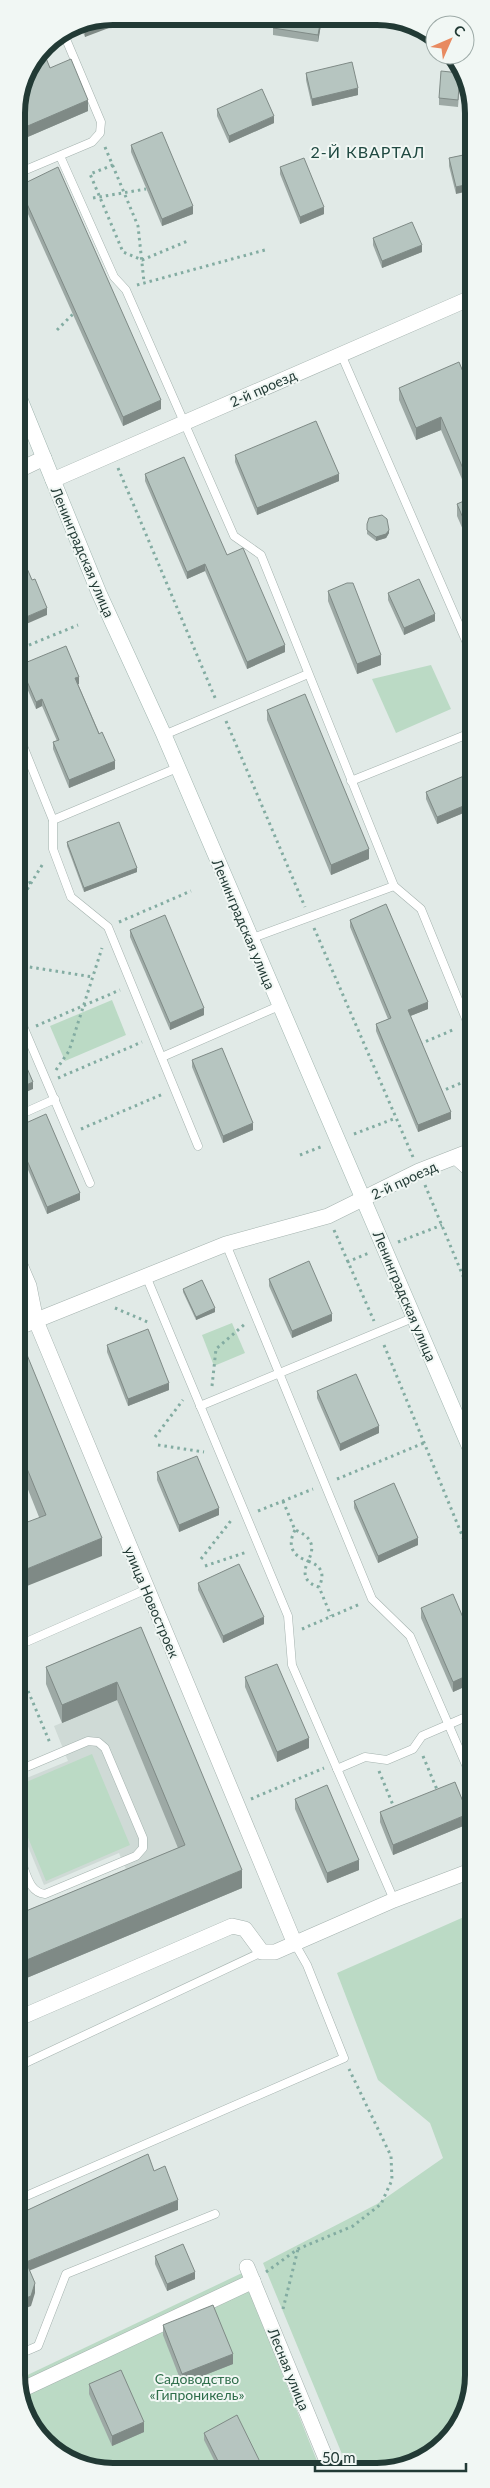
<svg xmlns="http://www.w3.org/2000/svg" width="490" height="2488" font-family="Lato,sans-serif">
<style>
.built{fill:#cfdad6}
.green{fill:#bbdac5}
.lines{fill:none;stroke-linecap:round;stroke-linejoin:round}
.service-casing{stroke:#a4b2ae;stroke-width:9}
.minor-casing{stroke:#a4b2ae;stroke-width:16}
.secondary-casing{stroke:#a0b5af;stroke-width:16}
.path{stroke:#83aca2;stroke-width:3;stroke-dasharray:2.5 4;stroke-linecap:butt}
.service{stroke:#fff;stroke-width:8}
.minor{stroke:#fff;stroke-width:15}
.secondary{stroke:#fff;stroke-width:15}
.wall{fill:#9da9a5}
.shaded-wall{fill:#7f8a86}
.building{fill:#b6c5c0;stroke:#7f8a86}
.labels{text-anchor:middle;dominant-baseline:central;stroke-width:4;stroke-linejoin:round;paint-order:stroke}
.street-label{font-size:14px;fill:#223a35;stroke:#f1f7f4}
.park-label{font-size:14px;fill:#2f6e4b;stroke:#f1f7f4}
.quarter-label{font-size:16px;letter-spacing:1px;fill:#204a42;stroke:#f1f7f4}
.rim{fill:none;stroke:#223a35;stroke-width:6}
</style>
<rect width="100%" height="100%" fill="#e1eae7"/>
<polygon class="built" points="117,1700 185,1863 133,1885 119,1853 44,1885 20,1827 17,1828 17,1782 68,1761 54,1726"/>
<g class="green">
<polygon points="431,665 451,709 396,733 372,679"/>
<polygon points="112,1000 126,1035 65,1061 50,1026"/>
<polygon points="232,1323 245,1353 214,1366 202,1335"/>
<polygon points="92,1754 130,1845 46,1881 22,1823 17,1824 17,1786"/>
<polygon points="473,1913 474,2381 450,2439 389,2471 349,2471 263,2263 377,2204 443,2158 430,2123 378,2080 337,1973"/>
<polygon points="242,2273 321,2471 94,2470 40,2439 17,2387 17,2380"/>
</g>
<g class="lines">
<g class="service-casing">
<g id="service">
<polyline points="60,156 114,277 126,290 234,536 261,555 394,886 421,909 473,1036"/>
<polyline points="16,174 92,142 100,133 101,122 63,32"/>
<polyline points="341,354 473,657"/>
<polyline points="17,731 53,820 53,849 71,897 108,927 198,1146"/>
<polyline points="164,735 308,674"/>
<polyline points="351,781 473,732"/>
<polyline points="53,820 177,768"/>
<polyline points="250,939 394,886"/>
<polyline points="17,1012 90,1183"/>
<polyline points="162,1057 279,1006"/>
<polyline points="17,1116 55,1099"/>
<polyline points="452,1158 473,1177"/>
<polyline points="226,1244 372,1599 410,1636 473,1781"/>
<polyline points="146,1276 288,1616 292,1665 394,1900"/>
<polyline points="200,1406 415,1317"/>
<polyline points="17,1646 147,1589"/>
<polyline points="337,1769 365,1757 387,1760 413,1749 422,1736 473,1714"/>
<path d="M17 1771 88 1741 98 1742 105 1748 143 1838V1848L136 1856 45 1894C26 1892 27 1867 17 1855"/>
<polyline points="17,2067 262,1952"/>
<polyline points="17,2200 344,2058 307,1965 295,1944"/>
<polyline points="17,2355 38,2346 66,2274 215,2214"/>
</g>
</g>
<g class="minor-casing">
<g id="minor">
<polyline points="17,471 44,458"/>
<polyline points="53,480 473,297"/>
<polyline points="17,1258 29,1286 36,1321 295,1944"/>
<polyline points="17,1328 226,1244 328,1216 419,1171 473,1150"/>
<polyline points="17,2019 232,1926 245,1929 262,1952 275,1952 394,1900 473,1870"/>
<polyline points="247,2267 331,2471"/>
<polyline points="19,2391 253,2281"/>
</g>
</g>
<g class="secondary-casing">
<polyline id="secondary" points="17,392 99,593 164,735 473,1455"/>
</g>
<g class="path">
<polyline points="105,147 138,226 144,282"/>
<polyline points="113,165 90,174 123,252 142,260 190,240"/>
<polyline points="93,198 146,189"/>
<polyline points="137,285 265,250"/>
<polyline points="57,330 74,313"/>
<polyline points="118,468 216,700"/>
<polyline points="17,650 78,625"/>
<polyline points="226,721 305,907"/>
<polyline points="17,889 31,882"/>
<polyline points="17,906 44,862"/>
<polyline points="119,922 191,891"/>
<polyline points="314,928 413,1157"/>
<polyline points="17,965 93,977"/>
<polyline points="36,1026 120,990"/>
<polyline points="420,1044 455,1029"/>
<polyline points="56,1070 69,1051 102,948"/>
<polyline points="58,1078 142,1042"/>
<polyline points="440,1092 473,1078"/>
<polyline points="81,1129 163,1094"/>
<polyline points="354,1134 396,1118"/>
<polyline points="300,1155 323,1146"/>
<polyline points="425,1185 473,1300"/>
<polyline points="334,1230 374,1321"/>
<polyline points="398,1242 442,1225"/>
<polyline points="347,1262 369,1253"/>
<polyline points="115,1308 150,1323"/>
<polyline points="384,1345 473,1562"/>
<polyline points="212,1386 216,1349 245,1324"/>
<polyline points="155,1437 183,1400"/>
<polyline points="158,1445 204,1452"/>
<polyline points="337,1479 424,1443"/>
<path d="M283 1501 295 1530C311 1536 316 1546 308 1561 322 1566 325 1574 319 1587"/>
<polyline points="258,1511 313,1489"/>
<path d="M295 1530C287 1545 292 1556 308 1561 302 1574 305 1583 319 1587L331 1616"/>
<polyline points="201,1559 233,1518"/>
<polyline points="205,1566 247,1552"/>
<polyline points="302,1629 360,1604"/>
<polyline points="23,1679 50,1743"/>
<polyline points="423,1756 438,1792"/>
<polyline points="379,1771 395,1810"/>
<polyline points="251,1799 324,1768"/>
<polyline points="266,2272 298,2249 353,2226 381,2204 392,2180 391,2156 349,2069"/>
<polyline points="283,2309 298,2249"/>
</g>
<use href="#service" class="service"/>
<use href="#minor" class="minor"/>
<use href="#secondary" class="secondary"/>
</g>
<g class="wall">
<polygon points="113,16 85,37 79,23"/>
<polygon points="274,18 322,19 318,42 273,35 273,28"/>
<polygon points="50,68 88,111 23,139 16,124 16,107"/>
<polygon points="306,73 358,95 312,106 306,80"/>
<polygon points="460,80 458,107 439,105 439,98"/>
<polygon points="217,109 274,123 229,143 217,116"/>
<polygon points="131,145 193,214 162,226 131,152"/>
<polygon points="473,153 456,194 449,166 449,158"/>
<polygon points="280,167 324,214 300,224 280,174"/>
<polygon points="19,186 161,409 123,426 19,194"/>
<polygon points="473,227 473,244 469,236 469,229"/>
<polygon points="373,238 422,252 382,268 373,245"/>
<polygon points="399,388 473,396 473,553 457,516 457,504 470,498 441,430 416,440 399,400"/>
<polygon points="235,455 339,481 257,515 235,462"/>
<polygon points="145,474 285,652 247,669 205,571 187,579 145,481"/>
<polygon points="367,524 389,533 386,538 376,541 367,534"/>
<polygon points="328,591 381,665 357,674 328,601"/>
<polygon points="388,593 435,621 404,635 388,600"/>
<polygon points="20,665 79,684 78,684 115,769 69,788 53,749 53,742 57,741 42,706 36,709 20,672"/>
<polygon points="267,710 369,859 331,875 267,720"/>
<polygon points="473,777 473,809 437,824 426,799 426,792"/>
<polygon points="67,842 137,872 84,892 67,846"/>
<polygon points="473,848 473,864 471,859 471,849"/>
<polygon points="350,920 428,1009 410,1016 451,1119 418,1132 376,1031 376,1024 388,1019 350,927"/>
<polygon points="130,930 204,1015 170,1030 130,937"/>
<polygon points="192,1060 253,1130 223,1143 192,1067"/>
<polygon points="17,1127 80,1200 47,1214 17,1144"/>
<polygon points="269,1279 332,1321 292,1338 269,1286"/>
<polygon points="183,1289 215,1312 196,1320 183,1292"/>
<polygon points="107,1345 169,1390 128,1406 107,1352"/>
<polygon points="17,1354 102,1556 39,1517 17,1462"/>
<polygon points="317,1391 379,1433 340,1451 317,1398"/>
<polygon points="157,1472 219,1515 179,1532 157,1480"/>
<polygon points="354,1501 418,1545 378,1563 354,1508"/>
<polygon points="198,1583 264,1624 223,1643 198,1590"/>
<polygon points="421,1608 473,1641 473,1683 453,1692 421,1618"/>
<polygon points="141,1627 242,1888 17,1982 17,1888 26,1911 178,1848 117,1700 62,1723 46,1684 46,1667"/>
<polygon points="245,1677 309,1748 277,1762 245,1687"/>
<polygon points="473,1726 473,1741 472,1737 472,1727"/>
<polygon points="295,1799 359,1870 327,1883 295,1809"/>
<polygon points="380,1812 468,1824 393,1855 380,1822"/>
<polygon points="155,2256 195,2279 167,2291 155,2264"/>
<polygon points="163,2325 233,2364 182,2384 163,2335"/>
<polygon points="89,2384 144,2432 112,2446 89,2394"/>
<polygon points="204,2433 264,2470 219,2470 204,2440"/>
</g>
<g class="shaded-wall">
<polygon points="121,16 138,17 85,37 85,30"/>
<polygon points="321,19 322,19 318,42 318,35"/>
<polygon points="358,88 358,95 312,106 312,99"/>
<polygon points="88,100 88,111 23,139 23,128"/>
<polygon points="274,116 274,123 229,143 229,136"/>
<polygon points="473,183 473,190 456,194 456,187"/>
<polygon points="193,206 193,214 162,226 162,219"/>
<polygon points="324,207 324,214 300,224 300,217"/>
<polygon points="422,245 422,252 382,268 382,261"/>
<polygon points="161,400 161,409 123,426 123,417"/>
<polygon points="441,417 441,430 416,440 416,428"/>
<polygon points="339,474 339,481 257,515 257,508"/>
<polygon points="389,530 389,533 386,538 376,541 376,537"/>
<polygon points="205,564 205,571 187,579 187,572"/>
<polygon points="47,608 47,615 17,628 17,621"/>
<polygon points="435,614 435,621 404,635 404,628"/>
<polygon points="285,645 285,652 247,669 247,662"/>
<polygon points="381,655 381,665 357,674 357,664"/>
<polygon points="79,677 79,684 75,685 75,678"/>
<polygon points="42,699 42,706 36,709 36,702"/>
<polygon points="115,761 115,769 69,788 69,780"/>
<polygon points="473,802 473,809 437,824 437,817"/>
<polygon points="369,849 369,859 331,875 331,865"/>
<polygon points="137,868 137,872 84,892 84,888"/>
<polygon points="428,1002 428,1009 408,1017 408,1010"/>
<polygon points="204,1008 204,1015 170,1030 170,1023"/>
<polygon points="33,1082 33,1089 17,1096 17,1089"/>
<polygon points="451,1112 451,1119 418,1132 418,1125"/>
<polygon points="253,1123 253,1130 223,1143 223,1136"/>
<polygon points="80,1193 80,1200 47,1214 47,1207"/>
<polygon points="215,1308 215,1312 196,1320 196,1317"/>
<polygon points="332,1314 332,1321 292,1338 292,1331"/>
<polygon points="169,1383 169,1390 128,1406 128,1399"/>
<polygon points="379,1426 379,1433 340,1451 340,1444"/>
<polygon points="219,1508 219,1515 179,1532 179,1525"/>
<polygon points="102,1538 102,1556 17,1590 17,1573"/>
<polygon points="418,1538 418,1545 378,1563 378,1556"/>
<polygon points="264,1617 264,1624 223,1643 223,1636"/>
<polygon points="473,1673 473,1683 453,1692 453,1682"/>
<polygon points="117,1682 117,1700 62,1723 62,1705"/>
<polygon points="309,1738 309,1748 277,1762 277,1752"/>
<polygon points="468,1814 468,1824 393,1855 393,1845"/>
<polygon points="359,1860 359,1870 327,1883 327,1873"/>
<polygon points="242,1870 242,1888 17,1982 17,1964"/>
<polygon points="178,2200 178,2210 26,2272 26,2262"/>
<polygon points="195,2272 195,2279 167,2291 167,2284"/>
<polygon points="35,2283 35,2293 31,2306 19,2311 19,2301"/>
<polygon points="25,2314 25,2324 17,2328 17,2318"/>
<polygon points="233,2354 233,2364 182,2384 182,2374"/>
<polygon points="144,2422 144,2432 112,2446 112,2436"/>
<polygon points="223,2464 223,2470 220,2470 220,2465"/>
</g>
<g class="building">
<polygon points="113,16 121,16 85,30 82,22"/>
<polygon points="274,18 321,19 318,35 273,28"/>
<polygon points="42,48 50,68 71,59 88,100 23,128 16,112 16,107 24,76"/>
<polygon points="352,62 358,88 312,99 306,73"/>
<polygon points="441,71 460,73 458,100 439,98"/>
<polygon points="262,89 274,116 229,136 217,109"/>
<polygon points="162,132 193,206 162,219 131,145"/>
<polygon points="473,153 473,183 456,187 449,158"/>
<polygon points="304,158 324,207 300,217 280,167"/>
<polygon points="58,167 161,400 123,417 19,186"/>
<polygon points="412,222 422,245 382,261 373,238"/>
<polygon points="473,227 473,237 469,229"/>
<polygon points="459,362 473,396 473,492 441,417 416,428 399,388"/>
<polygon points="316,421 339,474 257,508 235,455"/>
<polygon points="184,457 227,555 243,548 285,645 247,662 205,564 187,572 145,474"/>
<polygon points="473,497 473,541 457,504"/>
<polygon points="382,515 387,519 389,530 386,534 376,537 367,530 367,524 369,518"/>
<polygon points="17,545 32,580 35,579 47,608 17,621"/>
<polygon points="419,579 435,614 404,628 388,593"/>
<polygon points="347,583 353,583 381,655 357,664 328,591"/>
<polygon points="66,646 79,677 75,678 99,734 102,732 115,761 69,780 53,742 59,740 42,699 36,702 20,665"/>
<polygon points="305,694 369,849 331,865 267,710"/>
<polygon points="471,773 473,777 473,802 437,817 426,792"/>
<polygon points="119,822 137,868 84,888 67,842"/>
<polygon points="386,904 428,1002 408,1010 451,1112 418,1125 376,1024 391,1018 350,920"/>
<polygon points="165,915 204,1008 170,1023 130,930"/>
<polygon points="17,1045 33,1082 17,1089"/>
<polygon points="222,1048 253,1123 223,1136 192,1060"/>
<polygon points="46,1114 80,1193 47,1207 17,1137 17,1127"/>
<polygon points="309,1261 332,1314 292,1331 269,1279"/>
<polygon points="202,1280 215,1308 196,1317 183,1289"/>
<polygon points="148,1329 169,1383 128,1399 107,1345"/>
<polygon points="25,1350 102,1538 17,1573 17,1526 46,1515 17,1444 17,1354"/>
<polygon points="356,1374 379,1426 340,1444 317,1391"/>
<polygon points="197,1456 219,1508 179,1525 157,1472"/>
<polygon points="394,1483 418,1538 378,1556 354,1501"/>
<polygon points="239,1564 264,1617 223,1636 198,1583"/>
<polygon points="453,1594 473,1641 473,1673 453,1682 421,1608"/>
<polygon points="141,1627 242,1870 17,1964 17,1888 26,1911 185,1845 117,1682 62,1705 46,1667"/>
<polygon points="277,1664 309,1738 277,1752 245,1677"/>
<polygon points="455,1782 468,1814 393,1845 380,1812"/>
<polygon points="327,1785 359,1860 327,1873 295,1799"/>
<polygon points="148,2154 154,2171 165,2166 178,2200 26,2262 35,2283 31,2296 19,2301 25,2314 17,2318 17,2215"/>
<polygon points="183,2244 195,2272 167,2284 155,2256"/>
<polygon points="213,2305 233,2354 182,2374 163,2325"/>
<polygon points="121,2370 144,2422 112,2436 89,2384"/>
<polygon points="237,2415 264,2470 226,2470 223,2464 220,2465 204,2433"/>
<polygon points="108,2463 111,2470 93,2469"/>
</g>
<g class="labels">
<g class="street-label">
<text transform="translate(263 388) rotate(-24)">2-й проезд</text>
<text transform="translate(83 552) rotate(67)">Ленинградская улица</text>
<text transform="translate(244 924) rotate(67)">Ленинградская улица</text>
<text transform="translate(404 1180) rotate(-25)">2-й проезд</text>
<text transform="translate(405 1296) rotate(67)">Ленинградская улица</text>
<text transform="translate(152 1602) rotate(67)">улица Новостроек</text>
<text transform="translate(289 2369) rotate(68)">Лесная улица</text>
</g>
<g class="park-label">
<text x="197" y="2378">Садоводство<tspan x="197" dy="16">«Гипроникель»</tspan></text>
</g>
<g class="quarter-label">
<text x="368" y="151">2-Й КВАРТАЛ</text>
</g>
</g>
<path d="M0 0H490V2488H0ZM113 25H377A88 88 0 0 1 465 113V2375A88 88 0 0 1 377 2463H113A88 88 0 0 1 25 2375V113A88 88 0 0 1 113 25Z" fill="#f1f7f4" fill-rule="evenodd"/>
<path class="rim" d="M113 25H377A88 88 0 0 1 465 113V2375A88 88 0 0 1 377 2463H113A88 88 0 0 1 25 2375V113A88 88 0 0 1 113 25Z"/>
<g transform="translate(450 40) rotate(45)"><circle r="24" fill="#f1f7f4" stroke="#9eaba8"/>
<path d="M0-4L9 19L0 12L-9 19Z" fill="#e88a60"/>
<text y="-8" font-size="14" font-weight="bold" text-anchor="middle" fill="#223a35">С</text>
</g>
<path d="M315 2463v8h151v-8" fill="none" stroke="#223a35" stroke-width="2.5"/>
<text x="322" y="2463" font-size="15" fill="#223a35" stroke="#f1f7f4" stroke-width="4" paint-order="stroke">50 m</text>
</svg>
